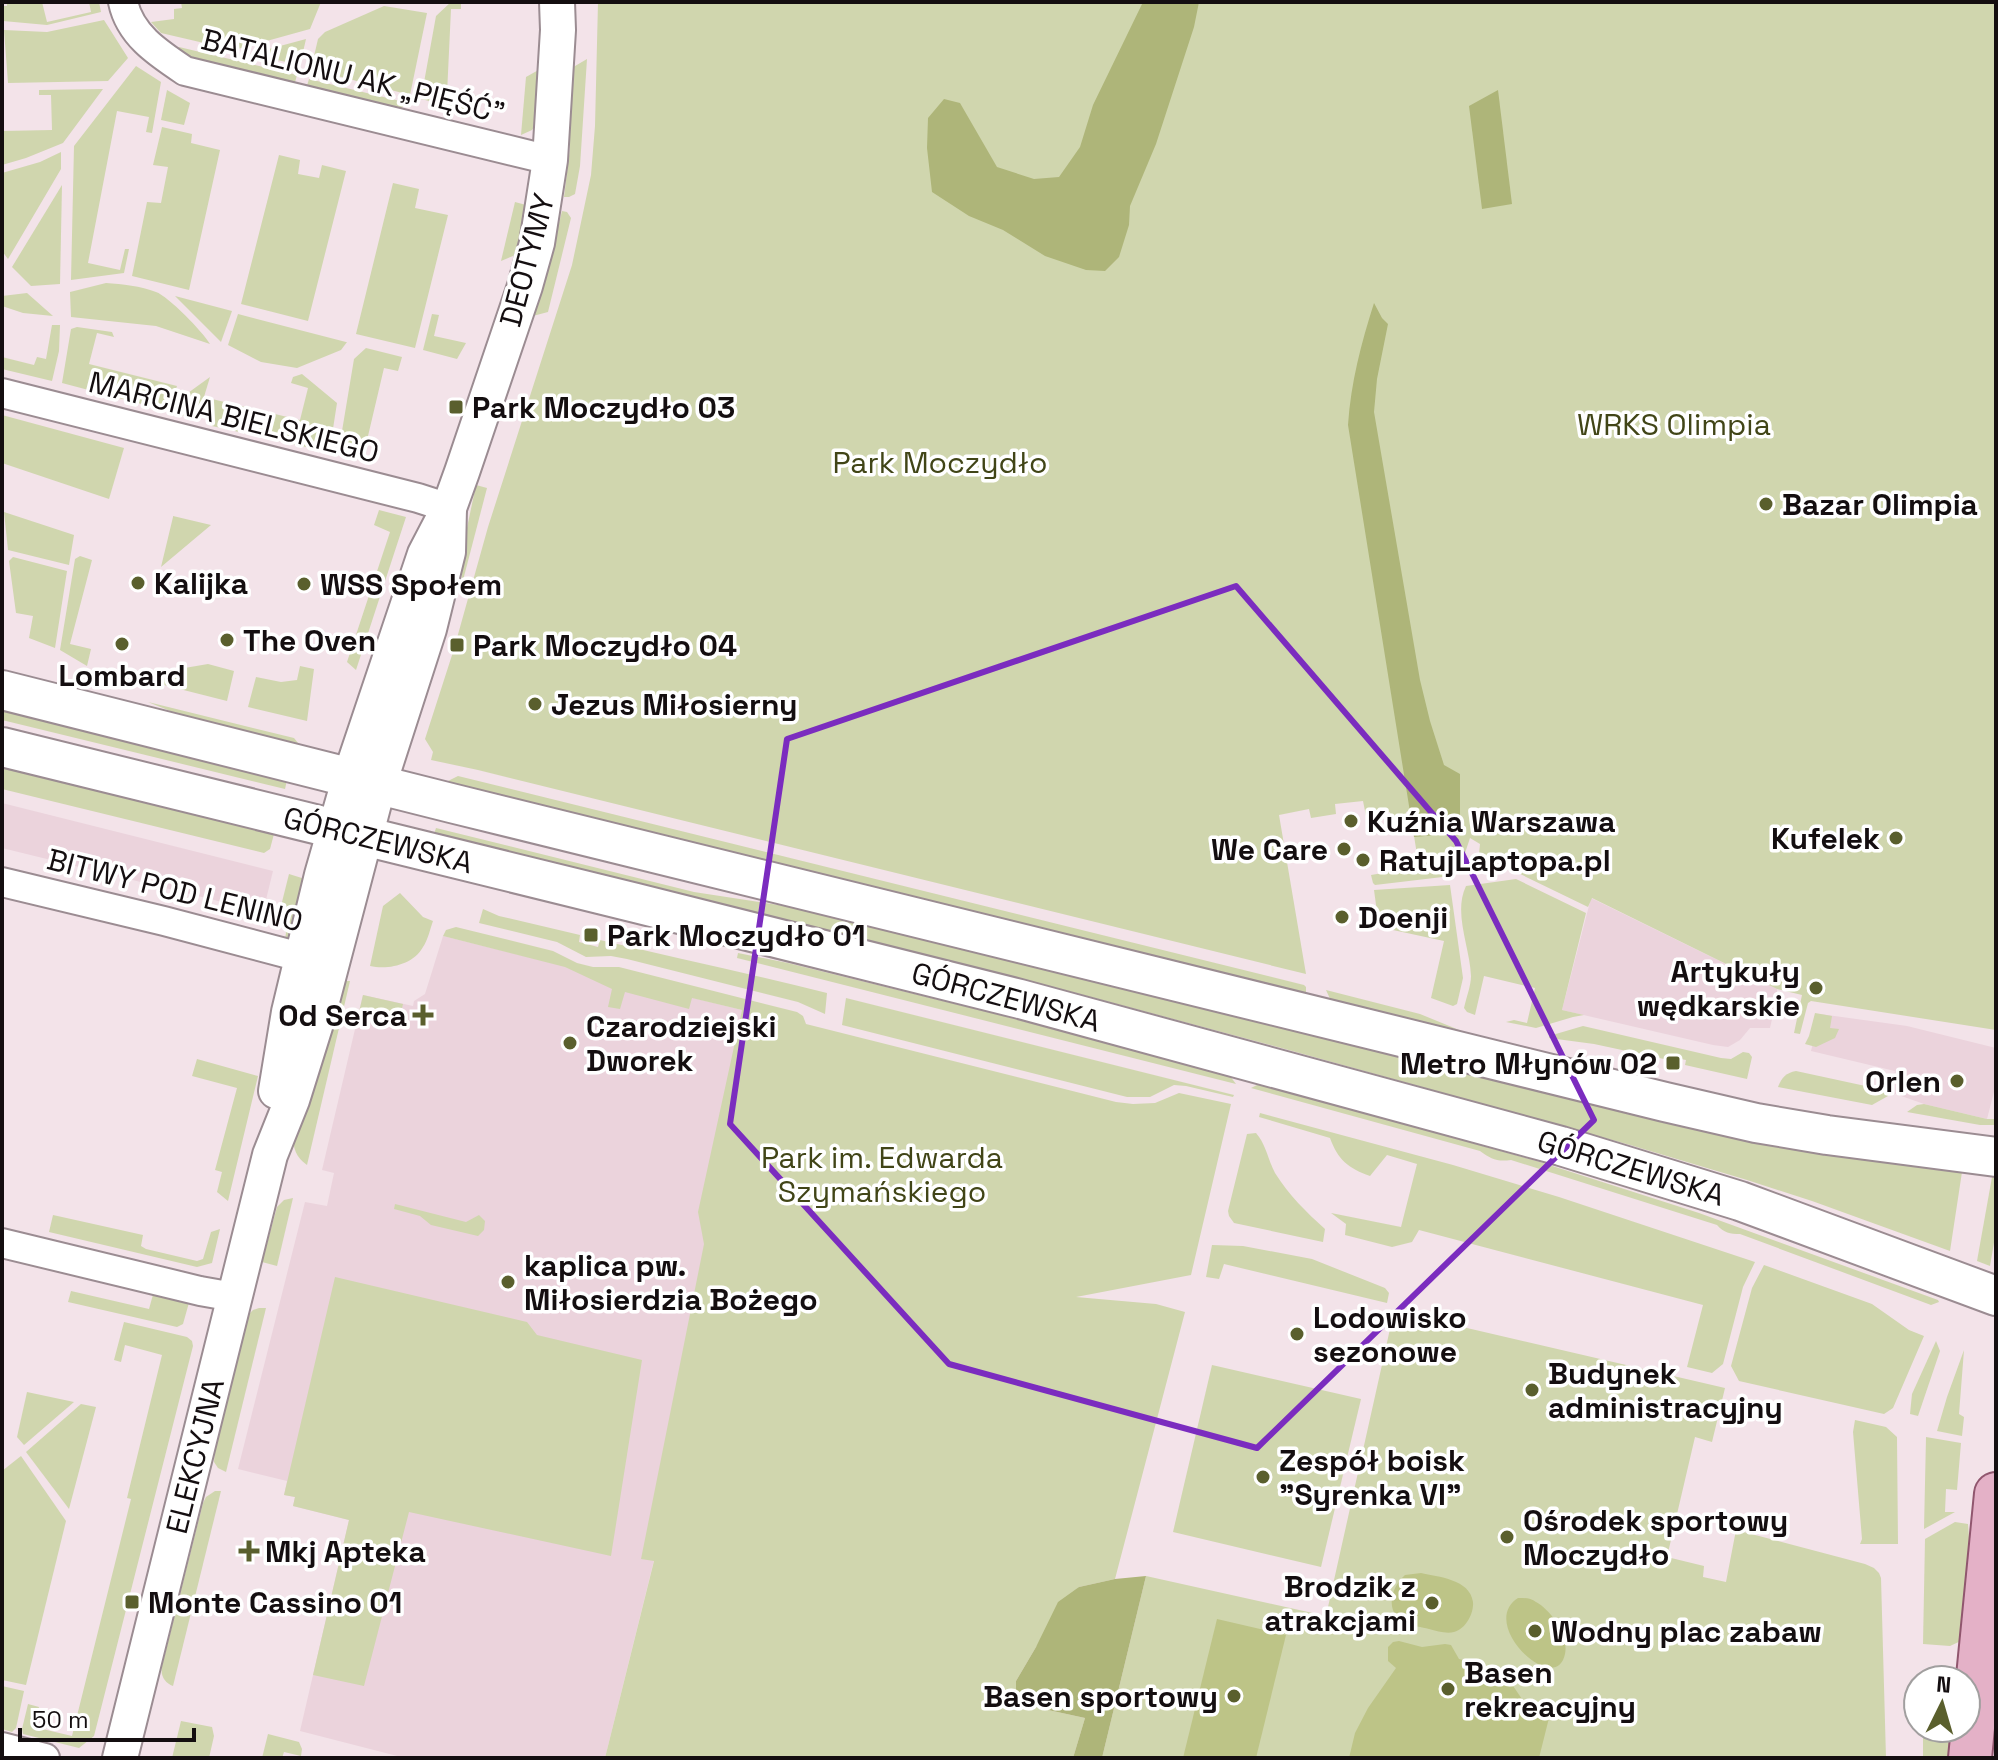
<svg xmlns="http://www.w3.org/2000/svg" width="1998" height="1760" font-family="'Space Grotesk',sans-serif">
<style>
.built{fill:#ebd3dc}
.green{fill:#d0d6ae}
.forest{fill:#aeb579}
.water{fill:#bdc487}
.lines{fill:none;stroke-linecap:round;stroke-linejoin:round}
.minor-casing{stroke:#9b8c92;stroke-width:32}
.tertiary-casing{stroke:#9b8c92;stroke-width:38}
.secondary-casing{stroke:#9b8c92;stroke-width:42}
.primary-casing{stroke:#90566e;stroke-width:46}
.minor{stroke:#fff;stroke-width:28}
.tertiary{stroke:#fff;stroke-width:34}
.secondary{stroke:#fff;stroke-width:38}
.primary{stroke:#e4b1c7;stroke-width:42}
.marked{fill:none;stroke:#7b2cbf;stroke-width:6;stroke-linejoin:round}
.poi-dot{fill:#5a5f2d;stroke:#fff;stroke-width:3}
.labels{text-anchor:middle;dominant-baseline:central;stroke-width:7;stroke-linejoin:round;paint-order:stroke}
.street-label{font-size:30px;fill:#140e10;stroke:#fff}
.poi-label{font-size:30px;font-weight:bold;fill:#140e10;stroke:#fff;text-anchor:start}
.park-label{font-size:30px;fill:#414517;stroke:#fff}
</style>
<rect width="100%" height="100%" fill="#f3e3e9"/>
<g class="built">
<polygon points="2,803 273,871 263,912 2,848"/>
<polygon points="1591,898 1777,989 1777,997 1770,1028 1750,1028 1740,1040 1728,1047 1713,1045 1562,1010"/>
<polygon points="443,936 742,1010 654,1560 605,1758 405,1758 300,1731 349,1520 293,1506 295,1497 284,1495 287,1481 238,1469 305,1202 327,1206 334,1173 322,1170 363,995 413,1006 414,1001 425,994"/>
<polygon points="1820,1014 1907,1026 1996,1048 1996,1084 1987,1119 1924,1104 1890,1092 1895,1071 1811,1051"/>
</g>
<g class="green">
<polygon points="7,2 42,2 47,22 91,12 89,2 99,2 101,12 47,25 3,21 2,6 7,6"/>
<polygon points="181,2 321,2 310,29 234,50 161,33 151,22 174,19 174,9 182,8"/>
<polygon points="451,2 461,2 461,9 451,9 447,94 479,96 478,113 421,99 436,16"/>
<polygon points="598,2 1996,2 1996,1030 1811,1001 1808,1003 1800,1034 1794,1033 1802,995 1777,989 1592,898 1588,907 1479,854 1480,844 1470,838 1463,859 1452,863 1451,876 1375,885 1373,883 1371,875 1419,867 1410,811 1406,812 1407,820 1392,823 1390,812 1366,816 1363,801 1335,804 1336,814 1311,818 1309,809 1279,815 1306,974 478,770 431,760 433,752 425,739 453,652 458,653 461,640 457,638 488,527 572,265 591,175 595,126"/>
<polygon points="384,6 427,13 410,95 311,69 318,39 325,32"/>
<polygon points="104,20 128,58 108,81 8,83 4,30 47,32"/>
<polygon points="306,39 300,65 250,54"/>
<polygon points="179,47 297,75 294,86 203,63 175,52"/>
<polygon points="587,59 580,166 575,194 569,197 564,197 570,148 570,69"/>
<polygon points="136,66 161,82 152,133 146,132 149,117 117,111 88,263 120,270 125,249 129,249 124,273 71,280 74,146"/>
<polygon points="542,68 537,123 532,130 521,135 526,77"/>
<polygon points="309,79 404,102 401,112 306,89"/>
<polygon points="103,89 63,143 26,158 2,165 2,131 52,130 51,95 39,95 39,90"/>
<polygon points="167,90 190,103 184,125 161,120"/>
<polygon points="162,127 192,134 191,143 220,150 189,290 132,276 147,202 161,203 168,167 153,165"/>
<polygon points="61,152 61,169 8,259 2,251 2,173 40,162"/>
<polygon points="279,155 300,160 298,174 319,178 322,165 346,171 308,321 241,304"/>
<polygon points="393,183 419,189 415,208 448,215 415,348 356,334"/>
<polygon points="62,185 60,284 31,286 12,267"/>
<polygon points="515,202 526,205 518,254 501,261"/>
<polygon points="562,211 567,212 571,218 548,312 529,317 548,267"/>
<path d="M106 283C122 284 141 286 156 292 168 296 203 332 210 344L156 326 71 317 70 292Z"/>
<polygon points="27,293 53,316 23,313 2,306 2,296"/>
<polygon points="175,296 232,311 221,342"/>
<polygon points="238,314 346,342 347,342 341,350 297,368 261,362 228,345"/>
<polygon points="432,314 439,315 434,336 466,343 457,359 423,350"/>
<polygon points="52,325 60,325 59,351 52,381 2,369 2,357 34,365 37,357 46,359"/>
<polygon points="77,327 112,332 114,337 97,333 89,364 177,386 168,411 62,383 71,329"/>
<polygon points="366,348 402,357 398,371 384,368 364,453 339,449 354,359"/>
<polygon points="302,374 337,403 330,448 324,451 212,426 207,417 212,399 300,420 308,388 291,383 293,377"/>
<polygon points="210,377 197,420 177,414 181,398"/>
<polygon points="2,415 124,448 109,499 2,463"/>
<polygon points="476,485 487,488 461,588 464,542"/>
<polygon points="379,510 406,517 356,670 347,662 390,532 374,525"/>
<polygon points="4,512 74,535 69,565 8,550"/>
<polygon points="173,516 211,525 161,567 173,517"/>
<polygon points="80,556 92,560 70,644 91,649 87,666 60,650 75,559"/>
<polygon points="13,557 67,571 55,648 29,638 33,616 16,613 9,561"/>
<polygon points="208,664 234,671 227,701 140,679 155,673"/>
<polygon points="300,666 314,669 307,721 248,707 256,677 281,682 297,680"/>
<polygon points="148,702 294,738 298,743 297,745 185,717"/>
<polygon points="2,710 287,780 285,789 2,720"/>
<polygon points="2,766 274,834 270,849 264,853 2,789"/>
<polygon points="458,776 1304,985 1306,987 1306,993 1300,995 446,782"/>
<polygon points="436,828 694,892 811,910 1962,1172 1950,1251 1812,1201 1747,1180 1630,1145 1285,1049 1057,988 799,923 434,834"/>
<polygon points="289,874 305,879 291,936 285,939 286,933 280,910"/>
<path d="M1516 879 1586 913 1562 1010 1584 1015 1573 1017 1536 1028 1506 1022 1514 1020 1527 1023 1535 988 1484 976 1475 1015 1467 1012 1464 1008C1466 998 1471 986 1471 976 1470 947 1453 913 1466 886Z"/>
<polygon points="1450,885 1463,978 1457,1004 1453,1006 1431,998 1444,941 1379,927 1374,890"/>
<path d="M400 893 423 917 433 921C430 929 428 940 423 947 413 965 388 970 370 966L383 906Z"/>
<path d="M483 909 499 916 580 935 579 942 598 947 600 940C676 958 752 974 827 993L825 1014 798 1002 627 959 611 956 586 957 557 942 479 923Z"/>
<polygon points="456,927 553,951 577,963 593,967 619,967 797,1012 803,1016 806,1024 1116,1102 1133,1104 1155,1103 1179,1093 1231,1104 1191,1275 1076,1297 1156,1304 1185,1312 1115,1579 1079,1587 1036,1647 1016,1681 1016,1703 1085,1718 1073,1758 605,1758 654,1561 641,1559 704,1244 698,1212 742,1010 692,998 689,1009 625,992 620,1009 608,1007 612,989 565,967 443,936 446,930"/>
<polygon points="738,953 788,963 996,1014 1186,1064 1230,1076 1236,1084 737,958"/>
<path d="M346 981H350L307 1165C296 1157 293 1149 293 1135L342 983Z"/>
<polygon points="1326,990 1420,1014 1469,1034 1485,1038 1484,1040 1332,1003"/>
<polygon points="363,995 403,1004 399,1021 359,1012"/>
<polygon points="846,998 1234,1095 1233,1097 1186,1086 1174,1085 1150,1097 1127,1097 842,1025"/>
<polygon points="1815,1013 1832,1016 1830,1028 1839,1029 1835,1038 1816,1047 1805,1044 1809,1036"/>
<polygon points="1583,1026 1721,1058 1731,1059 1743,1052 1749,1053 1752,1057 1747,1079 1685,1065 1686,1060 1665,1056 1664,1059 1594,1044 1549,1038 1549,1036"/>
<polygon points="197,1059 258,1076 228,1201 217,1192 222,1172 215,1170 237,1088 192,1076"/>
<path d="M1796 1071 1884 1090 1888 1096 1872 1105 1778 1087C1782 1077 1786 1073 1796 1071Z"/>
<path d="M1259 1084 1540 1162 1699 1213 1938 1300 1939 1302 1931 1305 1740 1234C1730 1234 1724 1233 1717 1225L1511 1160C1497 1162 1491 1159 1480 1151L1251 1088Z"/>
<polygon points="1924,1104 1987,1119 1996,1119 1996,1125 1980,1125 1907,1112 1917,1105"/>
<path d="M1260 1113 1453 1165 1559 1197 1755 1262 1743 1287 1723 1364 1712 1373 1687 1367 1703 1305 1419 1230 1412 1242 1392 1247 1345 1235 1346 1224 1331 1213 1401 1227 1417 1164 1387 1155 1370 1176C1348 1168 1338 1160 1330 1138L1259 1117Z"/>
<path d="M1256 1133C1266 1144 1268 1160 1275 1173 1289 1195 1306 1212 1325 1229L1323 1242 1234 1223 1229 1216 1228 1211 1247 1134Z"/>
<polygon points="1992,1177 1996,1178 1996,1231 1990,1266 1977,1261"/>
<polygon points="293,1198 277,1266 262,1262 277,1207 284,1200"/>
<polygon points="395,1204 466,1222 479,1215 485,1221 484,1230 478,1236 431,1225 420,1216 394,1209"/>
<polygon points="53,1215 143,1235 141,1246 146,1249 197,1261 203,1259 211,1232 220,1229 212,1263 197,1267 49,1232"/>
<polygon points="1212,1245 1243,1246 1312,1259 1385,1288 1389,1293 1387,1303 1224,1264 1219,1279 1206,1277"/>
<polygon points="1764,1265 1872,1304 1909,1330 1924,1336 1893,1408 1884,1414 1739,1381 1731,1366 1752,1288"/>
<polygon points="335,1277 527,1322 537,1335 642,1360 611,1556 409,1512 364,1686 313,1675 349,1520 293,1506 295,1497 284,1495"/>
<polygon points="71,1291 149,1309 154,1291 190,1299 183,1324 177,1327 68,1302"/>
<polygon points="259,1308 266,1308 226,1472 218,1468 214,1462 215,1450 249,1314 253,1310"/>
<polygon points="1394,1311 1725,1388 1712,1442 1695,1437 1667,1557 1704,1566 1703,1577 1726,1582 1736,1530 1865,1564 1874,1568 1879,1573 1881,1578 1886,1758 1102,1758 1146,1576 1326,1616"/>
<polygon points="124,1322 187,1337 192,1341 193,1346 94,1736 79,1748 23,1734 22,1729 28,1704 39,1707 34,1727 72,1736 131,1499 127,1498 162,1355 125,1345 121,1362 114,1360"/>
<polygon points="1936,1341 1940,1351 1918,1416 1910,1414 1912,1394"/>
<polygon points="1964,1350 1959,1414 1964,1417 1962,1436 1937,1431 1947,1397"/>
<polygon points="1212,1365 1361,1399 1321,1567 1173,1532"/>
<polygon points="27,1392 74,1402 24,1445 17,1437"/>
<polygon points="81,1404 96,1407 69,1509 26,1452"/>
<polygon points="1855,1420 1886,1427 1897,1437 1898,1544 1860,1544 1862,1539 1853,1432"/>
<polygon points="1926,1437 1961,1443 1957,1490 1946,1489 1945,1512 1955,1512 1924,1529"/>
<polygon points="21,1456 66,1521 26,1685 2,1680 2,1471"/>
<path d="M215 1491H221L173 1686C165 1683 160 1676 162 1666L203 1503 206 1497Z"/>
<polygon points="1955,1522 1968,1524 1971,1564 1963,1640 1950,1646 1923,1644 1925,1539"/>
<polygon points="2,1686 24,1691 16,1728 12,1732 2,1729"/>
<polygon points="181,1721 212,1727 214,1736 209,1758 172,1758"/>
<polygon points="1923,1728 1958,1728 1954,1758 1923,1758"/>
<polygon points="268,1734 299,1742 302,1749 301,1756 284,1752 282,1758 262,1758"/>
</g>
<g class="forest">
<polygon points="1143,2 1199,2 1194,27 1156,144 1130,206 1129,225 1119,257 1105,271 1086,270 1045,256 1003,230 969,216 932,192 927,148 928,118 944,99 960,103 997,167 1034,179 1059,177 1080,147 1093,105"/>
<polygon points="1498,90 1512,204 1482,209 1469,106"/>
<path d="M1374 303 1382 318 1388 324 1377 379 1374 412 1420 680 1430 721 1444 765 1460 774V833L1414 837 1348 425C1351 382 1361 344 1374 303Z"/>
<polygon points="1146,1576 1102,1758 1073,1758 1085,1718 1016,1703 1016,1681 1036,1647 1058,1602 1079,1587 1115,1579"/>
</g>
<g class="water">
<path d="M1421 1573C1438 1577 1470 1579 1473 1602 1474 1613 1466 1629 1454 1632 1446 1634 1437 1631 1429 1629 1422 1627 1412 1626 1405 1623 1384 1612 1391 1587 1405 1575Z"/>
<path d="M1518 1598C1525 1598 1531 1598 1536 1602 1551 1610 1569 1636 1565 1654 1556 1698 1477 1624 1518 1598Z"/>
<polygon points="1217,1619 1286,1635 1256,1758 1183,1758"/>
<polygon points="1399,1641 1422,1647 1445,1644 1451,1645 1459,1659 1503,1671 1528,1708 1550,1714 1539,1758 1349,1758 1355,1733 1368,1708 1396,1668 1388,1661 1388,1647 1393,1642"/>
</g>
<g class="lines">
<g class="minor-casing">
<g id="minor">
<path d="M123 2C130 35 158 53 185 71L550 160"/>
<polyline points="2,393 418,498 449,508"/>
<polyline points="2,882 164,921 323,963"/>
<polyline points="2,1243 200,1291 234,1297"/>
<polyline points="2,1747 45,1758"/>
</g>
</g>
<g class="tertiary-casing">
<g id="tertiary">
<polyline points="276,1091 289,1012 322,875 350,777 425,554 449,508 462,472 525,286 537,243 550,160 558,30 557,2"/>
<polyline points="120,1758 270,1155 292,1100 317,1020 379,784 429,629 448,552 449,508"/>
</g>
</g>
<g class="secondary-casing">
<g id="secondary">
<polyline points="2,690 451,803 1665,1102 1756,1123 1827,1135 1996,1157"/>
<polyline points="2,747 636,903 1020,999 1561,1146 1740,1201 1996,1296"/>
</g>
</g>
<g class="primary-casing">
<polyline id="primary" points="1970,1758 1996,1494"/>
</g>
<use href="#minor" class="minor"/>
<use href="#tertiary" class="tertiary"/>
<use href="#secondary" class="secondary"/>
<use href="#primary" class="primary"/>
</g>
<path class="marked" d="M1236 586 1456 841 1594 1120 1257 1448 949 1364 730 1124 787 739Z"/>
<g class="poi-dot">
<rect x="448" y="399" width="16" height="16" rx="4"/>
<circle cx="1766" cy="504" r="8"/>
<circle cx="138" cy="583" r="8"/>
<circle cx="304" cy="584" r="8"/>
<circle cx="227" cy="640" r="8"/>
<circle cx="122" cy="644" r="8"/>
<rect x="449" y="637" width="16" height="16" rx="4"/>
<circle cx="535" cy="704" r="8"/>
<circle cx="1351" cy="821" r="8"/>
<circle cx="1896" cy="838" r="8"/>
<circle cx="1344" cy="849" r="8"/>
<circle cx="1363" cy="860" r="8"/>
<circle cx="1342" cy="917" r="8"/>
<rect x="583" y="927" width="16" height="16" rx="4"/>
<circle cx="1816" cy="988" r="8"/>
<path d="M419 1003h8v8h8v8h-8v8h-8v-8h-8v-8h8z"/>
<circle cx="570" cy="1043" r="8"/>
<rect x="1665" y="1055" width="16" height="16" rx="4"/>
<circle cx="1957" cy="1081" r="8"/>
<circle cx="508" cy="1282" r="8"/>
<circle cx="1297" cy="1334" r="8"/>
<circle cx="1532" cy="1390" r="8"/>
<circle cx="1263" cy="1477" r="8"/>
<circle cx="1507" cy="1537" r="8"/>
<path d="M245 1539h8v8h8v8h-8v8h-8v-8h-8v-8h8z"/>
<rect x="124" y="1594" width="16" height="16" rx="4"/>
<circle cx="1432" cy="1603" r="8"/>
<circle cx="1535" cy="1631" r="8"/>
<circle cx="1448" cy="1689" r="8"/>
<circle cx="1234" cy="1696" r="8"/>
</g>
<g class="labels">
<g class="street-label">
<text transform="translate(353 76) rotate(14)">BATALIONU AK „PIĘŚĆ”</text>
<text transform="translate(527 260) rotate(-75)">DEOTYMY</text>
<text transform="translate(234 417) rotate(14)">MARCINA BIELSKIEGO</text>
<text transform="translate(378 840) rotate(14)">GÓRCZEWSKA</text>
<text transform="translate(175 890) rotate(14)">BITWY POD LENINO</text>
<text transform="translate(1006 997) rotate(15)">GÓRCZEWSKA</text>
<text transform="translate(1631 1168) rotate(17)">GÓRCZEWSKA</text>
<text transform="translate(195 1456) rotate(-76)">ELEKCYJNA</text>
</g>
<g class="poi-label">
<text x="472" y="407">Park Moczydło 03</text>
<text x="1782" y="504">Bazar Olimpia</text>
<text x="154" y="583">Kalijka</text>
<text x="320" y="584">WSS Społem</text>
<text x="243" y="640">The Oven</text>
<text x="473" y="645">Park Moczydło 04</text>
<text x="122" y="675" text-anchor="middle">Lombard</text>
<text x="551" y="704">Jezus Miłosierny</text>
<text x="1367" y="821">Kuźnia Warszawa</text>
<text x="1880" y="838" text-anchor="end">Kufelek</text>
<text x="1328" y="849" text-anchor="end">We Care</text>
<text x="1379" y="860">RatujLaptopa.pl</text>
<text x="1358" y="917">Doenji</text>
<text x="607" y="935">Park Moczydło 01</text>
<text x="1800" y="971" text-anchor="end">Artykuły<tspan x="1800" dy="34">wędkarskie</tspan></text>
<text x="407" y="1015" text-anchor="end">Od Serca</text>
<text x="586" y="1026">Czarodziejski<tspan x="586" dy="34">Dworek</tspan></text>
<text x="1657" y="1063" text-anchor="end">Metro Młynów 02</text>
<text x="1941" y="1081" text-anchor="end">Orlen</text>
<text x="524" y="1265">kaplica pw.<tspan x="524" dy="34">Miłosierdzia Bożego</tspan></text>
<text x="1313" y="1317">Lodowisko<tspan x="1313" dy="34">sezonowe</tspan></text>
<text x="1548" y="1373">Budynek<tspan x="1548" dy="34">administracyjny</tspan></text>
<text x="1279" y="1460">Zespół boisk<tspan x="1279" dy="34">"Syrenka VI"</tspan></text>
<text x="1523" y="1520">Ośrodek sportowy<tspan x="1523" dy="34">Moczydło</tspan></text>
<text x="265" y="1551">Mkj Apteka</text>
<text x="1416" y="1586" text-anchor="end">Brodzik z<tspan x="1416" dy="34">atrakcjami</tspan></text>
<text x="148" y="1602">Monte Cassino 01</text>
<text x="1551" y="1631">Wodny plac zabaw</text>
<text x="1464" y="1672">Basen<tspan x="1464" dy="34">rekreacyjny</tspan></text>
<text x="1218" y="1696" text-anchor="end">Basen sportowy</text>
</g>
<g class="park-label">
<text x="1674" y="424">WRKS Olimpia</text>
<text x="940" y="462">Park Moczydło</text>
<text x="882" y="1157">Park im. Edwarda<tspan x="882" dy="34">Szymańskiego</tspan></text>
</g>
</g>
<rect width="1998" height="1760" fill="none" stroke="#140e10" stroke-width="8"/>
<g transform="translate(1942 1704) rotate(5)"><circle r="38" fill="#ffffff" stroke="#a19f9f" stroke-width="2"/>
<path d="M0-6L14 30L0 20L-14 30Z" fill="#5a5f2d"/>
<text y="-12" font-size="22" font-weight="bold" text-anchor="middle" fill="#140e10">N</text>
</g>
<path d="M20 1728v12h174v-12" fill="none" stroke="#140e10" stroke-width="4"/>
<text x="32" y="1728" font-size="24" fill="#140e10" stroke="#ffffff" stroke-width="6" paint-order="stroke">50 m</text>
</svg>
